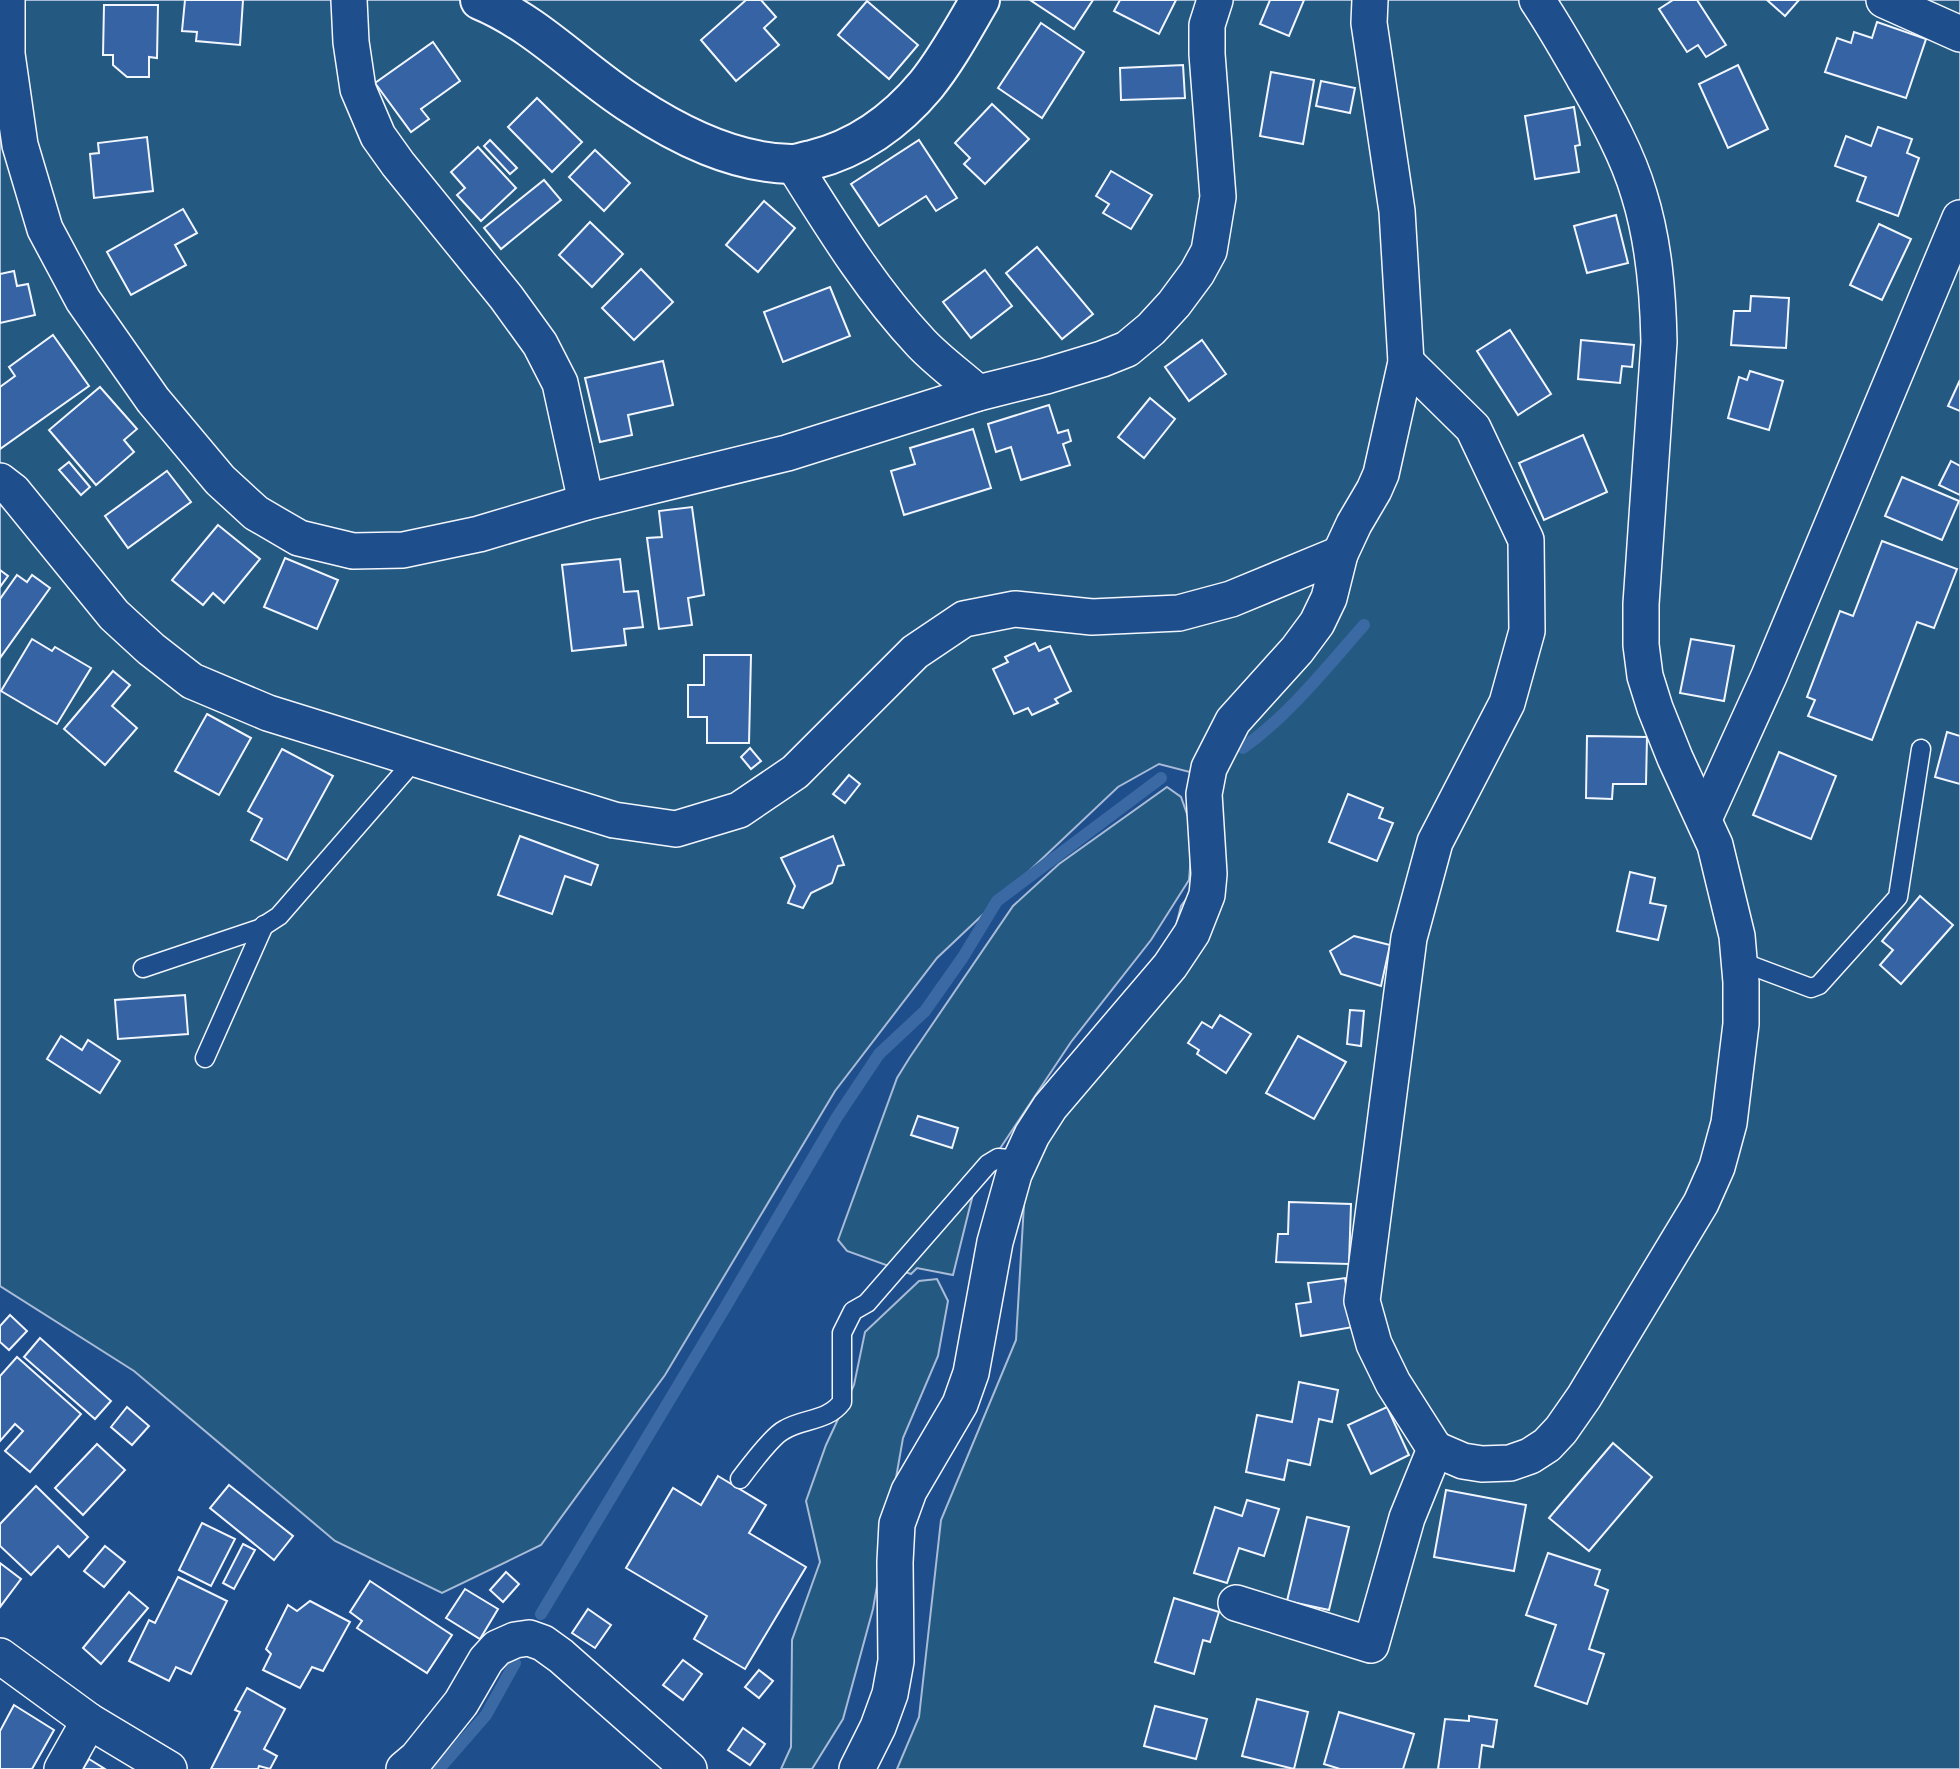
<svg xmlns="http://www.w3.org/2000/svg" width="1960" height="1769" font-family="Raleway,sans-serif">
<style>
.green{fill:#245a82;stroke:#a8bbd7;stroke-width:2}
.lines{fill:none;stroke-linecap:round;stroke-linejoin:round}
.stream{stroke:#3b69a3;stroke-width:12}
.building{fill:#3563a3;stroke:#f2f6ff;stroke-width:2}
.service-casing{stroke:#f2f6ff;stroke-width:21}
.minor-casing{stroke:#f2f6ff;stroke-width:38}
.tertiary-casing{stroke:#f2f6ff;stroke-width:42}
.service{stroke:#1f4e8c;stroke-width:18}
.minor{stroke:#1f4e8c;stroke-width:35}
.tertiary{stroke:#1f4e8c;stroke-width:38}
</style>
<rect width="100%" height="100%" fill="#1f4e8c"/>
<g class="green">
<polygon points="0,0 1960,0 1960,1769 897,1769 919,1717 941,1520 1016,1340 1025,1187 1057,1115 1160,990 1181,906 1221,853 1194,773 1159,764 1118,787 937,958 835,1091 665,1375 541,1545 442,1593 335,1541 134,1371 0,1286"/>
<polygon points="1167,787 1181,797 1193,831 1189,880 1151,940 1071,1042 975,1186 953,1275 917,1268 911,1274 847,1251 838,1240 897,1078 910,1057 1013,906 1059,864"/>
<polygon points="937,1279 948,1301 938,1356 903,1438 873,1609 843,1719 812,1769 781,1769 791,1747 792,1640 820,1562 806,1501 826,1445 854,1385 865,1332 919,1281"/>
</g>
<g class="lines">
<g class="stream">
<path d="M1243 748C1290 714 1326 668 1364 625"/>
<polyline points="541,1614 726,1306 837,1117 879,1054 925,1011 963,957 997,901 1161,778"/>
<polyline points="439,1769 486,1715 515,1663"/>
</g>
</g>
<g class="building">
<polygon points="185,0 243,0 240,45 196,41 197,32 182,31"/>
<polygon points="746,0 761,0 776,17 764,28 779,45 736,81 701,40"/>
<polygon points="1030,0 1093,0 1074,29"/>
<polygon points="1120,0 1176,0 1159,34 1114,11"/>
<polygon points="1270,0 1304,0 1289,36 1260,24"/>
<polygon points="1673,0 1697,0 1726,45 1706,57 1698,45 1687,52 1659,9"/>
<polygon points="1767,0 1799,0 1785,16"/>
<polygon points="867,1 918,45 889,79 838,35"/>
<polygon points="104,5 158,5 157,58 149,57 149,77 127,77 113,65 113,55 103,55"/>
<polygon points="1877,22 1926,39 1906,98 1825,72 1837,38 1851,43 1854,32 1872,38"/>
<polygon points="1041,23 1084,52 1042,118 998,88"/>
<polygon points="433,42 460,81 421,109 429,119 411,132 375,83"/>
<polygon points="1183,65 1185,98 1121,100 1120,68"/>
<polygon points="1738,65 1768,129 1728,148 1699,84"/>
<polygon points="1271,72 1314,80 1303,144 1260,136"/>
<polygon points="1321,81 1355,88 1350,113 1316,106"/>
<polygon points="537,98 582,142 552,172 508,127"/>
<polygon points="992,104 1029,139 985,184 964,164 970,158 955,143"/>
<polygon points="1574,107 1580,145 1575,146 1579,172 1535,179 1525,116"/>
<polygon points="1878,127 1912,139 1907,153 1919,158 1898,216 1857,201 1866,177 1835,166 1846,136 1871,146"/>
<polygon points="147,137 153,191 94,198 90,154 99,153 98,143"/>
<polygon points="490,140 517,168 510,174 484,146"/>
<polygon points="919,140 957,198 936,211 926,196 879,226 851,184"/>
<polygon points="478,147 516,188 481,221 457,195 465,188 451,172"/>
<polygon points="595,150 630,183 604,211 569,177"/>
<polygon points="1111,171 1152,195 1131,229 1103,213 1109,204 1096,196"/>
<polygon points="544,180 561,200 501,249 484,228"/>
<polygon points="764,201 795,228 758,272 726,245"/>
<polygon points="183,209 197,233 175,245 186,265 131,295 107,252"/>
<polygon points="1616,215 1628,263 1587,273 1574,226"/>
<polygon points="590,222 623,254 592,287 559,255"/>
<polygon points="1879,224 1911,239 1882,300 1850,285"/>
<polygon points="1037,247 1093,314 1062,339 1006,273"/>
<polygon points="641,269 673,302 634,340 602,308"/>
<polygon points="985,270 1012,306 971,338 943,302"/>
<polygon points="14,271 17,286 28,284 35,315 0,323 0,274"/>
<polygon points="830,287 850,336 783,362 764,312"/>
<polygon points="1751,296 1789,298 1786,348 1731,345 1734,311 1750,311"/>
<polygon points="1510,330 1551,394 1518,415 1477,351"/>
<polygon points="53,335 89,386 0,449 0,387 15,376 9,367"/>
<polygon points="1202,340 1226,374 1189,401 1165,367"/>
<polygon points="1581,340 1634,345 1632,367 1622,366 1620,383 1578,379"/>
<polygon points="663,361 673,405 628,415 632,435 600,442 585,378"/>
<polygon points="1750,371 1783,381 1769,430 1728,418 1739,377 1747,380"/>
<polygon points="1960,380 1960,411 1948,406"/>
<polygon points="100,387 137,429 124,440 134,452 96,485 49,430"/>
<polygon points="1150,398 1175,419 1144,458 1118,437"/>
<polygon points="1049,405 1058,433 1068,430 1071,441 1063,444 1070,465 1021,480 1011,447 996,452 988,424"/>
<polygon points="973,429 991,488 904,515 891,471 915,464 910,448"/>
<polygon points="1583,435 1607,492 1544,520 1519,463"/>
<polygon points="1951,461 1960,466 1960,495 1939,485"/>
<polygon points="69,462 90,487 81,495 59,470"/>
<polygon points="167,471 191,502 128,548 105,516"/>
<polygon points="1902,477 1959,501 1942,540 1885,516"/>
<polygon points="692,507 704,595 688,598 692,625 659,629 647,538 662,537 659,511"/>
<polygon points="218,525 260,559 224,603 213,593 203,605 172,580"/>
<polygon points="1882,541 1957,569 1934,628 1917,622 1872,740 1808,716 1815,700 1807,697 1840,611 1853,616"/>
<polygon points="285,558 338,580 317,629 264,607"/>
<polygon points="620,559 624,592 638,591 643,627 624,629 626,645 572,651 562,565"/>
<polygon points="0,570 8,576 0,587"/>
<polygon points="17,575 27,582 32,575 50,588 0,658 0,599"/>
<polygon points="32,639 52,651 55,647 91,668 57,724 1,691"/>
<polygon points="1691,639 1734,646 1724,701 1680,693"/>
<polygon points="1035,643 1039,651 1050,646 1071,691 1055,699 1058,703 1032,715 1028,708 1014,714 993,669 1008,662 1005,657"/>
<polygon points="704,655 751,655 749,743 707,743 707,717 688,717 688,685 704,685"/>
<polygon points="113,671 130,685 112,706 137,728 105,765 64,729"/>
<polygon points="207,714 251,738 219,795 175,771"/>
<polygon points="1947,732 1960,736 1960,784 1935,777"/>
<polygon points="1587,736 1647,737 1646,784 1613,784 1612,799 1586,798"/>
<polygon points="750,748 761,761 751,769 741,757"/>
<polygon points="282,749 333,776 287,860 251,840 262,819 248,811"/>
<polygon points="1779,752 1836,776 1811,839 1753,815"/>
<polygon points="849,775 860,784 845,803 833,794"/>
<polygon points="1348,794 1383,808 1379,818 1393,823 1377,861 1329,842"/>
<polygon points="520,836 598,865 591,885 565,876 552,914 498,895"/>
<polygon points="833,836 844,865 838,866 832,883 811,893 803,908 788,903 795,886 781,858"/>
<polygon points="1630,872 1655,878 1650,903 1666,906 1658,940 1617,931"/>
<polygon points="1920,896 1953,925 1901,984 1880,965 1893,950 1882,941"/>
<polygon points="1354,936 1390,945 1381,986 1341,974 1330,951"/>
<polygon points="185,995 188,1034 118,1039 115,1000"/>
<polygon points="1350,1010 1364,1011 1361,1046 1347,1044"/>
<polygon points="1220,1015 1251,1034 1226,1073 1197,1054 1199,1050 1188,1043 1202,1022 1212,1028"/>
<polygon points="61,1036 82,1050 88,1040 120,1061 100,1093 47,1059"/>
<polygon points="1298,1036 1346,1062 1314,1119 1266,1093"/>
<polygon points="918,1116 958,1128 952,1148 911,1135"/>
<polygon points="1289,1202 1351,1204 1349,1264 1276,1262 1278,1234 1288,1234"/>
<polygon points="1345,1278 1353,1327 1301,1336 1296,1304 1311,1302 1308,1283"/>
<polygon points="10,1315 27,1331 9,1350 0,1342 0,1326"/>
<polygon points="40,1338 111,1401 95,1419 24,1357"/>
<polygon points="17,1357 81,1414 30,1472 5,1451 23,1431 15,1424 0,1441 0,1376"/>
<polygon points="1299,1382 1338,1390 1332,1422 1319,1419 1310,1465 1288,1460 1284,1480 1246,1472 1257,1415 1292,1422"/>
<polygon points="127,1407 149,1426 132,1445 111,1427"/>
<polygon points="1387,1407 1409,1455 1371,1474 1348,1425"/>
<polygon points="1613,1443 1652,1477 1589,1551 1549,1518"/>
<polygon points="97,1444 125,1470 83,1515 55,1488"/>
<polygon points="718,1476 766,1505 749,1533 806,1567 745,1669 694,1639 707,1616 626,1568 673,1488 701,1505"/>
<polygon points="229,1485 293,1536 274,1560 210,1508"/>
<polygon points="36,1486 88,1537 69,1557 58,1546 31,1575 0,1546 0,1524"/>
<polygon points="1446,1490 1526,1505 1514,1571 1434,1557"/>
<polygon points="1247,1500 1279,1509 1264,1556 1239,1548 1227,1583 1194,1573 1215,1507 1242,1516"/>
<polygon points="1307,1517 1349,1527 1329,1610 1287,1601"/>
<polygon points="202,1523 235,1539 211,1586 179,1570"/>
<polygon points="243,1544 255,1550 234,1589 223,1583"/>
<polygon points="105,1546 125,1562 104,1587 84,1571"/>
<polygon points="1548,1553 1600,1570 1595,1585 1608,1590 1589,1649 1604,1654 1587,1704 1535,1686 1556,1625 1526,1615"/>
<polygon points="0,1563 21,1579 0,1607"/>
<polygon points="506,1572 519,1584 503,1602 490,1590"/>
<polygon points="178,1577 227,1601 191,1674 176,1667 169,1681 129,1661 149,1620 155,1623"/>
<polygon points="370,1581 452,1635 427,1673 357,1628 362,1621 350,1612"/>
<polygon points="465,1589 498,1609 480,1639 446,1618"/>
<polygon points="129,1592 148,1608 101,1664 83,1648"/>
<polygon points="1174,1598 1219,1612 1210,1642 1203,1640 1194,1674 1155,1662"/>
<polygon points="310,1601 350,1622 323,1671 312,1667 300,1688 263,1670 271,1654 266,1649 288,1605 297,1611"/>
<polygon points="588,1609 611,1625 595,1648 572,1633"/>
<polygon points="683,1660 702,1674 683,1700 663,1685"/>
<polygon points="759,1670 773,1681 759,1698 745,1687"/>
<polygon points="247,1688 285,1709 264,1749 277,1756 270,1769 259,1766 258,1769 211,1769 240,1712 235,1710"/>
<polygon points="1257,1699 1308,1712 1294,1769 1242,1756"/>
<polygon points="14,1705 54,1730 32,1769 0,1769 0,1731"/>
<polygon points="1155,1706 1207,1719 1196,1759 1144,1746"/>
<polygon points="1339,1712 1414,1734 1403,1769 1340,1769 1324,1764"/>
<polygon points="1469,1716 1497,1720 1493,1747 1482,1745 1479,1769 1438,1769 1445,1719 1469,1721"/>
<polygon points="743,1728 765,1744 750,1765 728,1750"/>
<polygon points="89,1759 105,1769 83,1769"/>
</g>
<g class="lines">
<g class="service-casing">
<g id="service">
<polyline points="1739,961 1811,988 1819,985 1898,897 1921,749"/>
<polyline points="143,968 259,929 279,916 405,771 413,758"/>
<polyline points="205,1058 264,925"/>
<path d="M740 1479C749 1467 772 1436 784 1430 803 1418 827 1422 842 1402V1333L853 1311 867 1303 988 1164 998 1158 1020 1160"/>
</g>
</g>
<g class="minor-casing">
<g id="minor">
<polyline points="7,0 7,54 20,145 45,229 83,300 153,400 220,480 256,513 299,538 353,551 403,550 479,534 586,502 787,453 978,393 1046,376 1102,359 1127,349 1151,329 1174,304 1197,273 1209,251 1218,197 1207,54 1207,25 1215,0"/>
<polyline points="349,0 351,42 358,89 378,136 398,164 506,297 540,344 560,383 586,502"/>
<polyline points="1884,0 1960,34"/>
<path d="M793 164C832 226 871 290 921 343 938 361 959 376 978 393"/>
<polyline points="0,481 13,491 114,615 151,649 192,681 268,713 413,758 614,820 676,829 739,810 795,772 915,652 964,619 1015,609 1092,617 1179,613 1231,599 1340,554"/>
<polyline points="1704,819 1769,676 1960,218"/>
<path d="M1435 1449 1463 1461 1482 1464 1510 1463 1530 1456 1547 1445 1561 1430 1584 1397 1701 1203 1717 1167 1729 1123 1741 1024V982L1737 936 1715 845 1675 758 1655 708 1645 676 1641 645V604L1659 342C1658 292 1654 242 1639 194 1627 153 1605 115 1584 78 1569 52 1554 25 1537 0"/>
<polyline points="1236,1603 1371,1645 1407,1518 1435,1449 1393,1383 1374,1344 1362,1301 1409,938 1435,842 1507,703 1527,631 1526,540 1473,428 1406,362"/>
<polyline points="0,1656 89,1721 169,1769"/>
<polyline points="62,1769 89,1721"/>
<polyline points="404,1769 417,1758 461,1703 486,1660 497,1648 515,1640 529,1638 543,1643 561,1656 689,1769"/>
<polyline points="857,1769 878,1727 890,1694 896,1661 895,1562 897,1524 909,1491 960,1404 971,1373 995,1242 1014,1174 1032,1135 1050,1107 1170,966 1192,933 1207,895 1209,874 1204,794 1209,768 1233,721 1297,650 1317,623 1329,598 1340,554 1354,524 1374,490 1381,474 1406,362 1397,211 1369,23 1370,0"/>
</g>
</g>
<g class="tertiary-casing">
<path id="tertiary" d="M480 0C538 24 581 72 633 105 680 136 734 163 791 164 798 164 805 161 812 160 857 149 896 121 926 85 947 59 963 29 980 0"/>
</g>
<use href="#service" class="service"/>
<use href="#minor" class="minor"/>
<use href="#tertiary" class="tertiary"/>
</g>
</svg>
